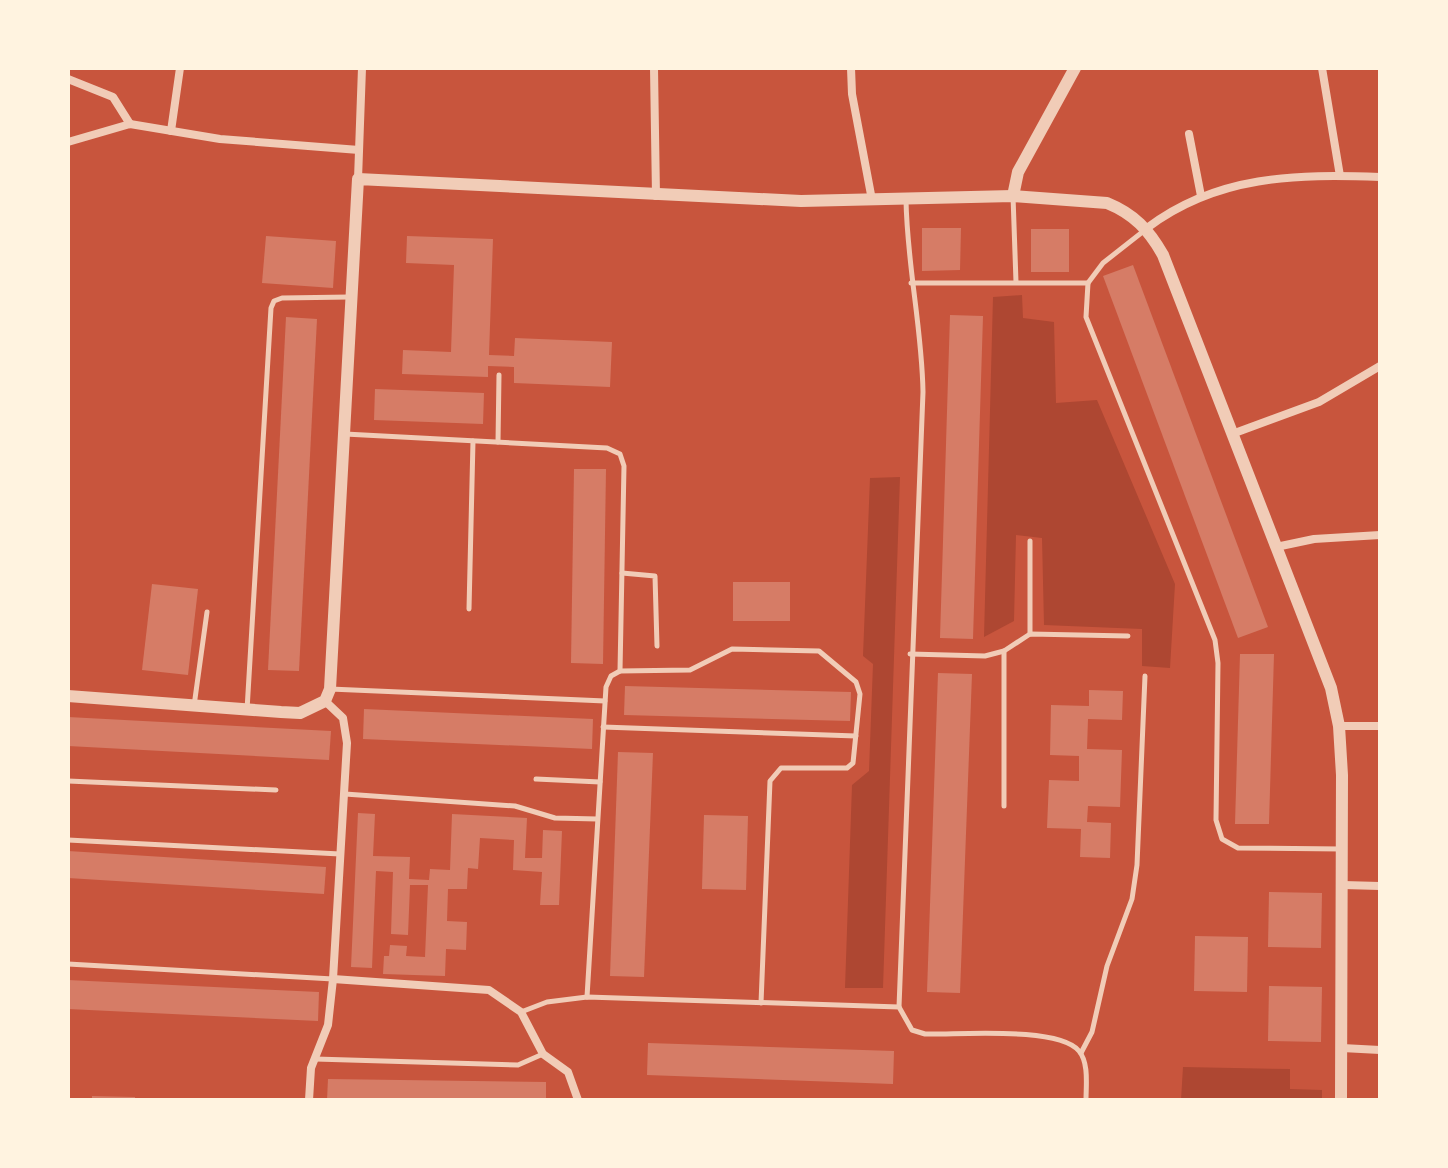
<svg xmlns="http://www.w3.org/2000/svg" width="1448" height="1168" font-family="'Open Sans',sans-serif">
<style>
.green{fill:#ae4732}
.building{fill:#d67c66}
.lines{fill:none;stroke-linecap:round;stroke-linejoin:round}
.service{stroke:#f1ccb7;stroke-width:5}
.minor{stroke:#f1ccb7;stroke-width:8}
.tertiary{stroke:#f1ccb7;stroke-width:12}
</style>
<rect width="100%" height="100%" fill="#c8553d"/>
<g class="green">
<polygon points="1022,295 1023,318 1054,322 1056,403 1097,400 1175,584 1170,668 1142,666 1142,629 1044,625 1042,538 1016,535 1014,621 984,637 993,297"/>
<polygon points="900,477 883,988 845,988 852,785 869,771 873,664 863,656 870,478"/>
<polygon points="1183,1067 1290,1069 1290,1089 1322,1090 1322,1100 1181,1100"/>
</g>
<g class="building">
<polygon points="922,228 961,228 960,270 922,271"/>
<rect x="1031" y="229" width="38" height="43"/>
<polygon points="266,236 336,241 333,288 262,283"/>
<polygon points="407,236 493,239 489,355 514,356 515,338 612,342 610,387 514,383 514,367 488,366 488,377 402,374 403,350 451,352 454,265 406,263"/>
<polygon points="1133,265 1268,627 1238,638 1103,276"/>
<polygon points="950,315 983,316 973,639 940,638"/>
<polygon points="286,317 317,319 299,671 268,670"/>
<polygon points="375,389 484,393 483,424 374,420"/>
<polygon points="574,469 606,469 603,664 571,663"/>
<rect x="733" y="582" width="57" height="39"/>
<polygon points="152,584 198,589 188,675 142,670"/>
<polygon points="1240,654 1274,654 1269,824 1235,824"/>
<polygon points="938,673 972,674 960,993 927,992"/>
<polygon points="625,686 851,692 850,721 624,715"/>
<polygon points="1089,690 1123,691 1122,720 1088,719 1087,749 1122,750 1120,807 1088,806 1087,822 1111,823 1110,858 1080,857 1081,829 1047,828 1049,780 1079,781 1079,756 1050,755 1051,705 1089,706"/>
<polygon points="364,709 593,719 592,749 363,739"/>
<polygon points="68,717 331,731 329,760 68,746"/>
<polygon points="618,752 653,753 644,977 610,976"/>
<polygon points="358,813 375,814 373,856 410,857 409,879 429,880 430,869 450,870 452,814 527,818 525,858 542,858 543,830 562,831 559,905 540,905 542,872 513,870 514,840 480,838 478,869 468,868 467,889 448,889 447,921 467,922 466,950 446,949 445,976 383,974 384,956 389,956 390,945 407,946 406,956 425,957 428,885 410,885 408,935 391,934 393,872 376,871 372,968 351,967"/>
<polygon points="704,815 748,816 746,890 702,889"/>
<polygon points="68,851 326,867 324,894 68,878"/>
<polygon points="1269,892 1322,893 1321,948 1268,947"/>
<polygon points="1195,936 1248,937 1247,992 1194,991"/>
<polygon points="68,980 319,992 318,1021 68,1009"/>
<polygon points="1269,986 1322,987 1321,1042 1268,1041"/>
<polygon points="648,1043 894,1051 893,1084 647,1075"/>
<polygon points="328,1079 546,1082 546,1100 327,1100"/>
<polygon points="92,1096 135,1097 135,1100 92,1100"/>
</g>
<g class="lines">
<g class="service">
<polyline points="1013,196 1016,282"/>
<polyline points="1145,230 1103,263 1088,283 1086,317 1215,640 1218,663 1216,820 1222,839 1238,848 1341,849"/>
<polyline points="911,283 1088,283"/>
<polyline points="345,434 607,448 620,454 624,466 620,671 611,676 606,687 587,997"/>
<polyline points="498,442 499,375"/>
<polyline points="1030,541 1030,634"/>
<polyline points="622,573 655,576 657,646"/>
<polyline points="469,609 473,441"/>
<polyline points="1004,651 1004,806"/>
<polyline points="910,654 985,656 1004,651 1030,634 1128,636"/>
<polyline points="620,671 690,670 732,649 819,651 856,682 860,694 853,763 847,768 781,768 770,781 761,1003"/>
<polyline points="330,689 605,701"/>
<polyline points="194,706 207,612"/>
<polyline points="247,710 271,308 274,301 282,298 349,297"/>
<polyline points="603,727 856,736"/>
<polyline points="536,779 600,782"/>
<polyline points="68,781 276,790"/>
<polyline points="345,794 515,806 555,818 597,819"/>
<polyline points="68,840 340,854"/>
<polyline points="68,964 333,979"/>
<path d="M899 1007 923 392C922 328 907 265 906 200"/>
<path d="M521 1012 547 1002 587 997 899 1007 912 1030 925 1034C958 1035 1058 1026 1079 1051 1089 1063 1086 1085 1086 1100"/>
<polyline points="1081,1053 1092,1032 1107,966 1132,899 1137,865 1145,676"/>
<polyline points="315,1059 518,1065 543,1054"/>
</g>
<g class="minor">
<polyline points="654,68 656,196"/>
<polyline points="851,68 852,94 872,200"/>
<polyline points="1322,68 1340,176"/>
<polyline points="68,79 113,97 130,124"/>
<polyline points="171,131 180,68"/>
<polyline points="1189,134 1201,196"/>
<polyline points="68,142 130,124 220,139 359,150"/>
<polyline points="358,179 362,68"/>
<path d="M1147 228C1217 175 1296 174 1380 177"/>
<polyline points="1232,434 1319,402 1380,366"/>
<polyline points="1276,547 1314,539 1380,535"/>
<polyline points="1339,726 1380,726"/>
<polyline points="1343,885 1380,886"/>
<polyline points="333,979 489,990 521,1012 543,1054 568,1072 578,1100"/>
<polyline points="1342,1048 1380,1050"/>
<polyline points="309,1100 311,1068 328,1025 333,979 347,743 343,718 325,701"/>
</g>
<g class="tertiary">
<polyline points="1013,196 1018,172 1075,68"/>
<path d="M68 696 281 712 300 713 325 701 330 689 358 179 801 201 1013 196 1107 203C1134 214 1149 230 1163 255L1331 688 1339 726 1342 775 1341 1100"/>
</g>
</g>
<rect width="1448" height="1168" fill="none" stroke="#fff3e0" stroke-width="140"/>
</svg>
